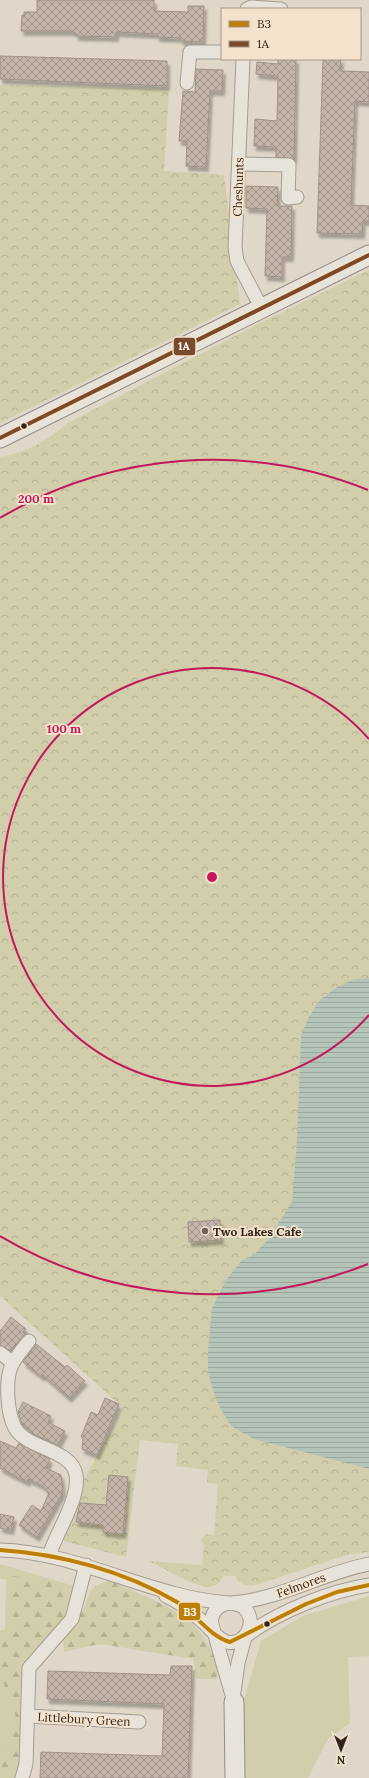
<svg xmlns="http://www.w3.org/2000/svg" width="369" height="1778" font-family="Lora,serif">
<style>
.grass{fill:#d2ceab}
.forest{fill:url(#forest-firs)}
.park{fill:url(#park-crowns)}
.water{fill:url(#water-rules)}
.building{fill:url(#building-cross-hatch);stroke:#a09288;filter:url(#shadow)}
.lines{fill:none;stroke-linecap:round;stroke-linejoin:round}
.street-casing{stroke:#a59c92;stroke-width:15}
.secondary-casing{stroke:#948c82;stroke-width:21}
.street{stroke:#e8e3da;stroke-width:13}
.secondary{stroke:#e8e3da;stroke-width:19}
.bus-1-casing{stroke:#f3e3cd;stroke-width:7}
.bus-2-casing{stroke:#f3e3cd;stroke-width:7}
.bus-1{stroke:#bc7f08;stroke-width:4}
.bus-2{stroke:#7a4b2a;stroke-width:4}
.ring{fill:none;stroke:#c2185b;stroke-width:2}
.bus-dot{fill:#32241c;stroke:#f3e3cd;stroke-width:1.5}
.poi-dot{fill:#6f6358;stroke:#f3e3cd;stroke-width:1.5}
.labels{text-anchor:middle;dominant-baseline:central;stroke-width:4;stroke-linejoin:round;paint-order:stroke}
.street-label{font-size:12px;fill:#32241c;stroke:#f3e3cd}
.poi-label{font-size:12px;font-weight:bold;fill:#32241c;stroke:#f3e3cd;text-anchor:start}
.centre{fill:#c2185b;stroke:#f3e3cd;stroke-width:2}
.ring-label{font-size:12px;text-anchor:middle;font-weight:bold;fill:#c2185b;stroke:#f3e3cd;stroke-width:4;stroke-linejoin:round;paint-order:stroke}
.line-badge{stroke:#f3e3cd;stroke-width:1.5}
.badge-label{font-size:11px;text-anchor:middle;font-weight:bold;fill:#fff}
</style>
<defs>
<pattern id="forest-firs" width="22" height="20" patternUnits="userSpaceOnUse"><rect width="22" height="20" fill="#d2ceab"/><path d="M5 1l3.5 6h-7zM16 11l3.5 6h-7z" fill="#b5b193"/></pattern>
<pattern id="park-crowns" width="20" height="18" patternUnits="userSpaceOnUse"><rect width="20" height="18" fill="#d2ceab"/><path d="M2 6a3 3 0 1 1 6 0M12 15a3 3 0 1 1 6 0" fill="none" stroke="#b5b193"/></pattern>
<pattern id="water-rules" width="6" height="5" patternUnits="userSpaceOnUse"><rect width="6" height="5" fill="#b5c4b8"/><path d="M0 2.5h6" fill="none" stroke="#9ca89e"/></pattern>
<pattern id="building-cross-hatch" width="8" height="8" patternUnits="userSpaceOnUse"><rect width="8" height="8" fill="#c4b5a9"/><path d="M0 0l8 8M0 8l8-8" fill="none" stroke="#a09389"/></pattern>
<filter id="shadow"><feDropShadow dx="2.5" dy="4.5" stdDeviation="1" flood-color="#0004"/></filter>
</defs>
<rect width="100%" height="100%" fill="#e0d7c8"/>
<g class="grass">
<polygon points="0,1564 74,1586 66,1622 23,1662 18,1778 0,1778 0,1630 5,1630 6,1579 0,1579"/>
<polygon points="369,1596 369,1656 348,1657 350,1723 328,1739 308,1778 243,1778 243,1704 261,1641 303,1616"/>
</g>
<g class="forest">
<polygon points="9,1576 45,1579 72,1593 60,1625 23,1662 20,1771 0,1773 0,1768 17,1720 0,1673 0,1633 9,1633"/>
<path d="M110 1581C135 1592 179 1608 197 1628 206 1639 212 1653 220 1665L216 1679H197L193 1659 100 1644 64 1652 63 1631C68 1626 77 1621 81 1614 91 1598 85 1585 110 1581Z"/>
</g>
<g class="park">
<polygon points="0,85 169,89 164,171 224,175 240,304 0,423"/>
<path d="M369 270V1552L347 1555 255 1585C246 1586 239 1585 236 1576H223C220 1584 215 1587 206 1587 192 1585 162 1567 148 1561L202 1565 204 1545 201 1541 205 1534 214 1535 218 1484 207 1483 208 1470 176 1466 178 1444 140 1440 126 1557 63 1541 75 1496 123 1408 0 1296V457C25 453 48 441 66 424L258 324Z"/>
</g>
<polygon class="water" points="369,978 369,1469 254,1439 231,1426 219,1406 213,1390 208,1372 208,1350 212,1308 226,1280 242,1260 254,1255 269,1238 292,1202 297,1140 301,1035 309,1017 320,1000 336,988 354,979"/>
<g class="building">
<polygon points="37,0 154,0 154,11 188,12 188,6 204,6 203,42 181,41 181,38 157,37 158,34 116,32 116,37 76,36 76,33 71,31 21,31 22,15 24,15 24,12 37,12"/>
<polygon points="0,56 167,61 167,86 0,79"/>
<polygon points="278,59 296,59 294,159 276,157 276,147 254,146 255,119 277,121 278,76 256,74 257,62 278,64"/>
<polygon points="323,59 341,59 340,71 369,72 369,102 355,101 351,205 369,206 369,221 363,221 362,234 317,233"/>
<polygon points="196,69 223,70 222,91 210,91 206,167 186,166 187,141 179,141 183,91 195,92"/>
<polygon points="246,186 278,187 277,206 292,206 291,257 282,257 282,277 265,276 267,209 246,208"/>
<polygon points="220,1220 221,1240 189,1242 188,1222"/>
<polygon points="11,1317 26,1329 23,1332 25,1334 11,1351 0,1345 0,1331"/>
<polygon points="36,1344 65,1367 67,1365 85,1381 69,1398 43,1375 42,1377 23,1362"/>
<polygon points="105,1398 119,1404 97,1455 82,1449 83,1438 81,1437 91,1412 98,1415"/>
<polygon points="23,1402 51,1416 48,1422 65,1431 58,1445 33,1434 22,1424 18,1412"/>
<polygon points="0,1441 16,1448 19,1443 50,1459 46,1468 61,1475 63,1492 37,1537 19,1525 32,1505 41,1511 49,1493 43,1486 28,1479 27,1482 0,1468"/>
<polygon points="109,1475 128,1477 123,1534 103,1532 103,1525 76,1522 80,1503 106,1505"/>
<polygon points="0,1514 14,1517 11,1530 0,1528"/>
<polygon points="171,1666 192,1666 188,1778 40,1778 41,1752 162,1756 164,1704 47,1699 48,1671 170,1675"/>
</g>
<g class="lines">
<g class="street-casing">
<g id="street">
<polyline points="247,9 251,7 281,9"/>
<polyline points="243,59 235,247 237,261 262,309"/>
<polyline points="187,83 190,52 222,52"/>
<polyline points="239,164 289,165 288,198 297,197"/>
<path d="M29 1341C11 1363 6 1369 8 1399 9 1409 10 1419 15 1428 27 1449 72 1449 76 1475 80 1499 56 1532 49 1556"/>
<polyline points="0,1353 12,1362"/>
<path d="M0 1550C79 1552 149 1597 228 1603"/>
<path d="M166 1596C180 1602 192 1612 203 1622 211 1629 217 1639 227 1642 246 1647 259 1619 243 1607 240 1605 235 1604 232 1603"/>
<path d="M246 1636C277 1612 330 1591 369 1585"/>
<polyline points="234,1692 238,1663 245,1637"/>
<path d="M234 1702C231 1690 210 1623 212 1618 214 1608 223 1603 232 1603 281 1599 322 1573 369 1564"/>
<polyline points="28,1716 139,1722"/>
<polyline points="22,1778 26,1764 29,1668 72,1619 86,1565"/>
</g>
</g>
<g class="secondary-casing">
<g id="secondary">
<polyline points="0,438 369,255"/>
<polyline points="234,1702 235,1778"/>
</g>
</g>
<use href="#street" class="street"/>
<use href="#secondary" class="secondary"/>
<g class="bus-1-casing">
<path id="bus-1" d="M0 1550C61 1554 124 1571 177 1602 195 1613 209 1636 230 1642L306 1604 337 1592 369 1585"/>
</g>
<g class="bus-2-casing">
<polyline id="bus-2" points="0,438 369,255"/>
</g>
<use href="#bus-1" class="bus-1"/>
<use href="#bus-2" class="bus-2"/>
</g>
<g class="ring">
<path d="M369 1015A209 209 0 1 1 369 739"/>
<path d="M368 1264A417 417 0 0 1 0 1236M0 518A417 417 0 0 1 368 490"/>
</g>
<g class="bus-dot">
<circle cx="24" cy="426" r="3.5"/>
<circle cx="267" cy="1624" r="3.5"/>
</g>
<circle class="poi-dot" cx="205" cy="1231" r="4"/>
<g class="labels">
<g class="street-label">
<text transform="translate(238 187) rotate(-88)">Cheshunts</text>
<text transform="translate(301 1585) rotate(-20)">Felmores</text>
<text transform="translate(84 1719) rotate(3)">Littlebury Green</text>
</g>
<g class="poi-label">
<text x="213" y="1231">Two Lakes Cafe</text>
</g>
</g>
<circle cx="212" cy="877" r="6" class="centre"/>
<g class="ring-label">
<text x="36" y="503">200 m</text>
<text x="64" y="733">100 m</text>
</g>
<g class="line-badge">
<rect x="173" y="337" width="23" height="19" rx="4" fill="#7a4b2a"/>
<rect x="178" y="1602" width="23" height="19" rx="4" fill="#bc7f08"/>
</g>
<g class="badge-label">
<text x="184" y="350">1A</text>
<text x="190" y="1616">B3</text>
</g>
<rect x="221" y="8" width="140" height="52" fill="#f3e3cd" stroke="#a69786"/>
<rect x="229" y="21" width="20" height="6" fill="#bc7f08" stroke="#a69786"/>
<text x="257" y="28" font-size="12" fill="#32241c">B3</text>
<rect x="229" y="41" width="20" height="6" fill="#7a4b2a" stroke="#a69786"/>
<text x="257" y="48" font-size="12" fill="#32241c">1A</text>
<g transform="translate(341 1750) rotate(180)" stroke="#f3e3cd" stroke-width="3" paint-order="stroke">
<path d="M0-3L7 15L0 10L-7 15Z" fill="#32241c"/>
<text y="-6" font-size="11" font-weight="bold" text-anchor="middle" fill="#32241c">N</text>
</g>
</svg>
